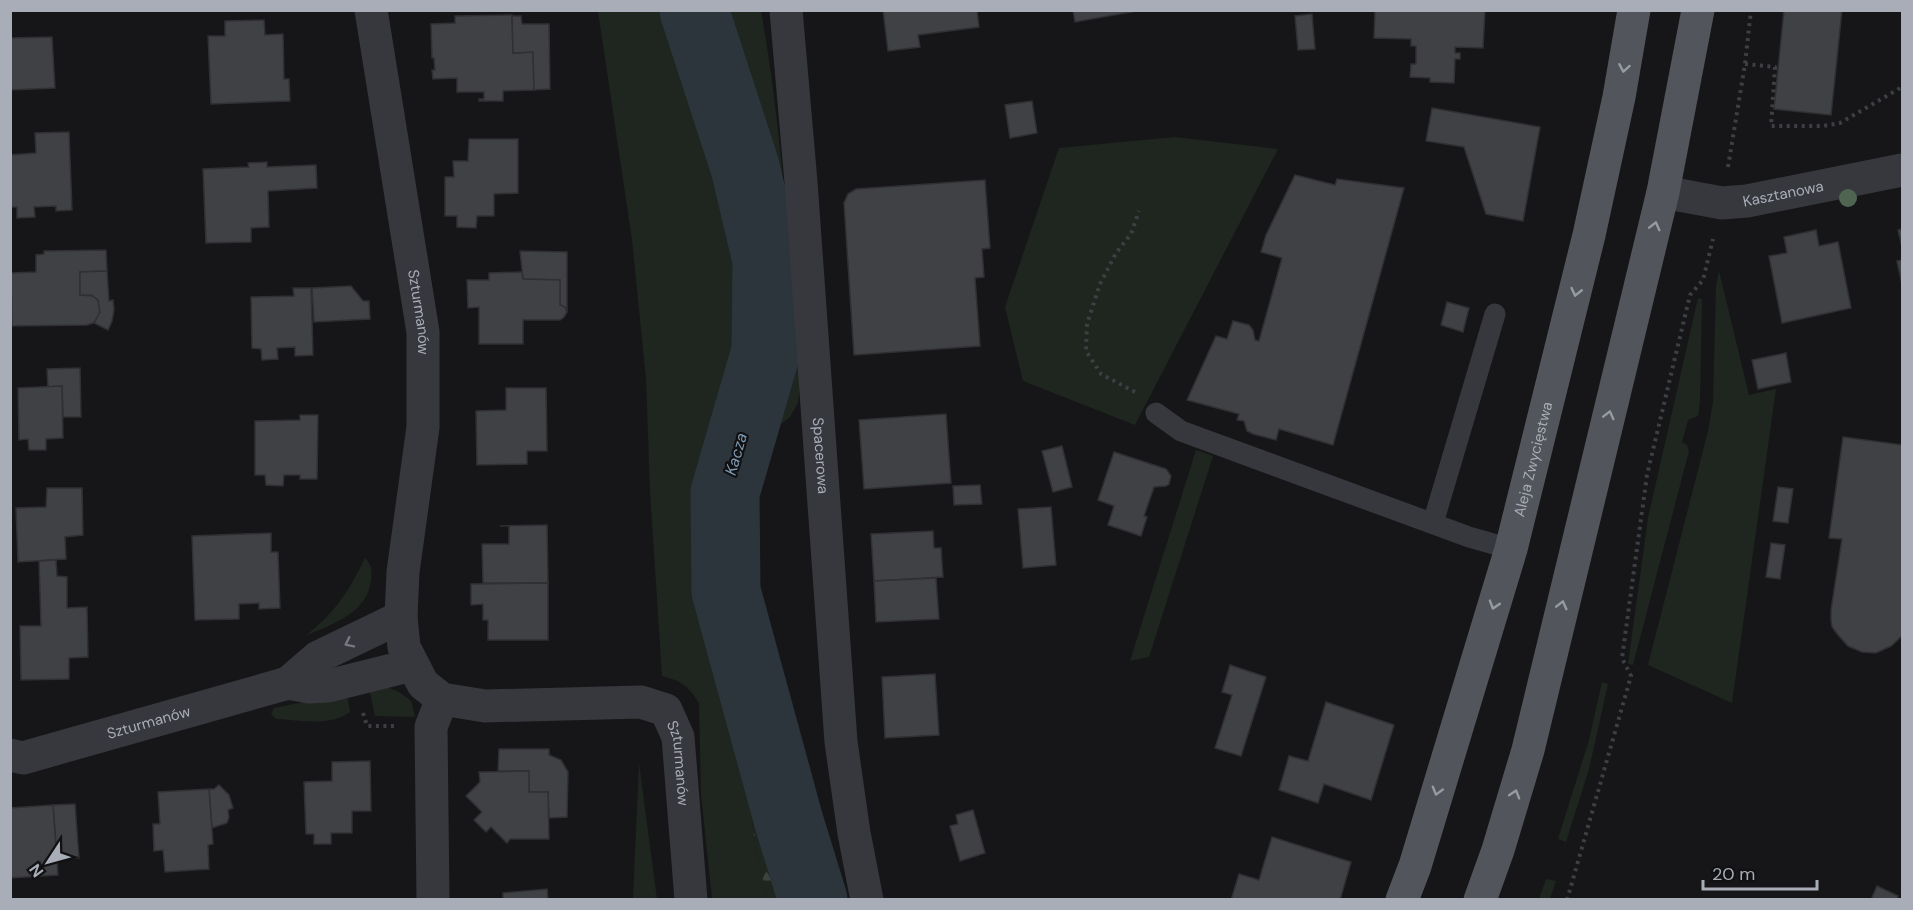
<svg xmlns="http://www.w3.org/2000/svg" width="1913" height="910" font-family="'DM Sans',sans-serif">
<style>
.green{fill:#1e261f}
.forest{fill:url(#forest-firs)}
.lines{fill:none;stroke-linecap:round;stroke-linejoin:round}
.river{stroke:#2c353c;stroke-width:69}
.building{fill:#404145;stroke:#303034;stroke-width:1.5}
.path{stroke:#3d3f44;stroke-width:4;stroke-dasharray:3 4.5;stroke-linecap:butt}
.lane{stroke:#37383d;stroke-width:21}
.street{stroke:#37383d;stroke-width:33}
.primary{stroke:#53555c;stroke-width:33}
.tree{fill:#506452}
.oneway{stroke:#979ba6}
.oneway2{stroke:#757881}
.labels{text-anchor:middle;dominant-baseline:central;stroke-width:4.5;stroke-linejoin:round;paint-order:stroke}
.street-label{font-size:15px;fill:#a8adb8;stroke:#111113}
.water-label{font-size:16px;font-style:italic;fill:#7f9bb3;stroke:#111113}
</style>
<defs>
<pattern id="forest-firs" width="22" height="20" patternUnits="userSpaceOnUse" patternTransform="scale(1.5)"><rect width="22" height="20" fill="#1e261f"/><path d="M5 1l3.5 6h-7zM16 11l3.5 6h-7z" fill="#3c433d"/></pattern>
</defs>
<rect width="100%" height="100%" fill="#161618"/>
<g class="green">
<path d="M598 11H687L735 162 751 232 757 318 739 377 716 428 703 485 704 551 716 624 728 677 742 699 758 734 746 772 756 852 768 899H712L701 794 699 703C688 686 682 681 662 676L650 491 646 379 632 240Z"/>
<path d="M702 11H761C783 133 789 259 800 383L798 403 790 417 762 439 752 458 751 452 769 391 775 352 778 316 777 266 769 223 756 174Z"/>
<polygon points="1175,137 1278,149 1135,425 1023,381 1005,307 1059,148"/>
<polygon points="1719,271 1749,395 1776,389 1732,703 1648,665 1708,431 1713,402 1716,285"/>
<polygon points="1698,298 1702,299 1700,402 1698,416 1688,420 1682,442 1687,445 1689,451 1633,665 1628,664 1648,518"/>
<polygon points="1196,450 1213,456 1149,657 1130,661"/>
<path d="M365 558C372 565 372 571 371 580 367 614 332 624 305 636 335 613 349 591 365 558Z"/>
<polygon points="1602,682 1608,684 1589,769 1566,842 1558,839 1589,740"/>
<polygon points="387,687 399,692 411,701 415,717 375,716 369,688"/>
<path d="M343 694 348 699 350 712C330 727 300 720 276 719L271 714 274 708Z"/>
<polygon points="639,763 657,899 633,899"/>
<polygon points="1546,879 1556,881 1550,899 1539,899"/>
</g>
<polygon class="forest" points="758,734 778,735 800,772 826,899 768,899 756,852 746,772"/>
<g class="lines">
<polyline class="river" points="694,10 745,167 767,260 766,351 725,493 726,591 789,822 813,900"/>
</g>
<g class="building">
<polygon points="883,10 977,10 979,27 918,35 920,47 888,51"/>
<polygon points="1073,10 1142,10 1075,22"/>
<polygon points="1375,10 1485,10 1483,48 1455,47 1455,53 1460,53 1460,59 1455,59 1454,83 1430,82 1430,78 1410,77 1411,64 1416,64 1416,46 1411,46 1411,39 1374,38"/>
<polygon points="1784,10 1842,10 1831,115 1774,109"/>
<polygon points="1312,14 1315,49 1298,50 1295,16"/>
<polygon points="512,15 513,53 533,52 534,90 503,91 503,101 479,101 479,99 484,99 484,92 457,92 457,78 433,79 432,70 435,70 434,58 432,58 431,24 455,23 455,16"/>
<polygon points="512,16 521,16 522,24 549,24 550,89 534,90 533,52 513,53"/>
<polygon points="264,20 265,35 283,34 284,79 289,79 290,101 211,104 208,36 225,36 225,21"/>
<polygon points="52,37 55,88 10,90 10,38"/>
<polygon points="1032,101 1037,133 1010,138 1005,105"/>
<polygon points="1432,108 1540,127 1523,221 1486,214 1464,147 1426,141"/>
<polygon points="69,132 72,210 56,211 56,206 34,207 35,217 17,218 17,207 11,207 10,155 36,153 35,133"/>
<polygon points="469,139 518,139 518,193 494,194 494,216 477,216 476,228 457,227 457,216 445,216 445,177 454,177 453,161 468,161"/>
<polygon points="267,162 267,167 316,165 317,188 268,191 269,227 251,228 251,242 206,243 203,169 249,167 248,163"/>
<polygon points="1295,175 1335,185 1337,179 1404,188 1333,445 1279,429 1276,440 1253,434 1247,431 1244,421 1237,420 1239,414 1187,400 1216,336 1227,339 1233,321 1249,325 1253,330 1255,340 1259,341 1282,258 1261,252 1266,235"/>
<polygon points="985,180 990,248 982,249 984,277 975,278 980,346 854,355 844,203 848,194 856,189"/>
<polygon points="1902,229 1902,247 1898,230"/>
<polygon points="1816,230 1819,246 1838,242 1851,308 1782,323 1769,256 1787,253 1784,237"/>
<polygon points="106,250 107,271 80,272 80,295 93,296 98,300 100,306 99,318 93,323 87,325 12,326 11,273 36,272 36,255 44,254 44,251"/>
<polygon points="520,251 567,252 567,312 565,307 560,305 560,280 523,279"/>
<polygon points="1902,260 1902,284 1897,261"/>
<polygon points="107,271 109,301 113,300 114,310 112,321 108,330 94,323 100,312 98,300 91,295 80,295 80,272"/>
<polygon points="520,272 522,272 523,279 560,280 560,305 565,307 567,312 564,317 560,320 523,320 523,344 479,344 479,307 468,308 467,280 489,280 489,273"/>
<polygon points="351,286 363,301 369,301 370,319 314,322 312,288"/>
<polygon points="293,288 311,288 313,355 295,356 295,347 277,348 278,359 262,360 261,349 252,348 251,297 294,296"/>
<polygon points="1447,302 1469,308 1463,332 1441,325"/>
<polygon points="1786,353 1791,382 1758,389 1752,360"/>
<polygon points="80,368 81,417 63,417 62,386 48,387 47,369"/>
<polygon points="62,386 63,438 46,439 46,450 29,450 28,439 19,440 18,388"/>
<polygon points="506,388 546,388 547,451 527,451 527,464 477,465 476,411 506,410"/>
<polygon points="946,414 951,483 864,489 859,420"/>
<polygon points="300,415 318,415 317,479 300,479 300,475 284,475 283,486 266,485 265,475 255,475 255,421 300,420"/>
<polygon points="1843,437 1902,445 1902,636 1891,646 1876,653 1862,652 1848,646 1838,635 1832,627 1831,620 1831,610 1842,539 1829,538"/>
<polygon points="1062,446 1072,487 1053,492 1042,451"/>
<polygon points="1114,452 1166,469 1171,476 1169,484 1166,486 1154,487 1144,516 1147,517 1141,536 1108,525 1114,506 1098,500"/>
<polygon points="980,485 982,504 954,505 953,486"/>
<polygon points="1778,487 1793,489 1788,523 1773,521"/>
<polygon points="47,488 82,488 83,535 65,537 66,559 18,562 16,508 46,507"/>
<polygon points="1051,507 1056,565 1023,568 1018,509"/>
<polygon points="547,525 548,583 483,583 482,544 509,544 509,526 500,526"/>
<polygon points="933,531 934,548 941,548 943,577 874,581 871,534"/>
<polygon points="271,533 271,552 278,552 280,608 259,609 259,603 239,604 239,619 195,620 192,536"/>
<polygon points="1771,543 1785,545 1780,579 1766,577"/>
<polygon points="56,560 57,576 67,577 67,608 87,607 88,657 69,658 69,679 21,680 20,626 41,626 39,561"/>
<polygon points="936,578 939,619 876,622 874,581"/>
<polygon points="548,583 548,640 488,640 488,620 483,620 483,604 471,605 471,584"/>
<polygon points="1230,665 1266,677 1241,756 1215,748 1232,695 1222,692"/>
<polygon points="935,674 939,735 885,738 882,677"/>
<polygon points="1326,702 1394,725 1371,800 1324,784 1318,803 1279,790 1289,756 1308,761"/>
<polygon points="499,749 549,749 549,755 561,760 568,772 567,817 549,818 548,792 529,792 529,771 498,771"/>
<polygon points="370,761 371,811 352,811 352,833 331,833 331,844 314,844 314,834 306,834 304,782 332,781 332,762"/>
<polygon points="529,771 529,792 548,792 549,839 510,839 507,843 491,827 486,832 474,820 482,812 466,796 480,782 479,772"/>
<polygon points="219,785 229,795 233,808 228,810 229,817 227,823 212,828 209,789 214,789"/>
<polygon points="209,789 213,844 208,845 209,869 165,872 163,850 154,851 153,824 160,824 158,792"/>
<polygon points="75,804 79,858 57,859 53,805"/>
<polygon points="53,805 58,875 10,878 10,808"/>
<polygon points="973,810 985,853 960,861 950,826 958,824 956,815"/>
<polygon points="1272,837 1351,862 1340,900 1231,900 1239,874 1259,880"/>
<polygon points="1877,886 1898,896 1897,900 1871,900"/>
<polygon points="547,889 548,900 503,900 503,893"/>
</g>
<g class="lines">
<g class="path">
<polyline points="1745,64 1775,67 1771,126 1823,126 1840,123 1902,87"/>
<polyline points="1728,167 1745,64 1751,10"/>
<polyline points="1135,392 1101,374 1086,351 1087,324 1100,284 1116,253 1131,234 1139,211"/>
<polyline points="363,713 367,726 394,726"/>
<polyline points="1567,900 1631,676 1622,658 1647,475 1690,295 1703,280 1713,239"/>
</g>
<g class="lane">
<polyline points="1156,413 1181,431 1469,537 1511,549"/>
<polyline points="1433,523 1495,314"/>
</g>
<g class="street">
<path id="s1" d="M371 10 423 332V427L403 572 401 617 404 647 423 684 442 699 485 706 641 702 666 710 678 737 691 900"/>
<path id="s2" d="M786 10 801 182 841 742 854 833 867 900"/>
<path id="s3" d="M1663 192 1722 203 1747 201 1902 170"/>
<polyline points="288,683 318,657 401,617"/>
<path id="s4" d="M10 755 23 758 288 683 309 687 328 686 412 665"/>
<polyline points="433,900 431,727 442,699"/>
</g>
<g class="primary">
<path id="s5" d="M1402 900 1415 866 1511 549 1589 235 1619 97 1634 10"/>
<polyline points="1480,900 1498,850 1528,750 1663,192 1698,10"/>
</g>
</g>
<circle class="tree" cx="1848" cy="198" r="9"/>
<defs><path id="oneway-chevron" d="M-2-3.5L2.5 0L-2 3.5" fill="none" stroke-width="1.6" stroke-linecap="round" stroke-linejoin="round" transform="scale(1.5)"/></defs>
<g class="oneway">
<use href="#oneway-chevron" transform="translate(1624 68) rotate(100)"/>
<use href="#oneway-chevron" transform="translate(1655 226) rotate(-76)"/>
<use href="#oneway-chevron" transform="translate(1576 292) rotate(103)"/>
<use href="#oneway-chevron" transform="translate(1609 415) rotate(-76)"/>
<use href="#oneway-chevron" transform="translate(1494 605) rotate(107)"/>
<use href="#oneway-chevron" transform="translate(1562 605) rotate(-76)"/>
<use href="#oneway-chevron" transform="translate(1437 791) rotate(106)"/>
<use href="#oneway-chevron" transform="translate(1515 794) rotate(-73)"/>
</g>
<use class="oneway2" href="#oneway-chevron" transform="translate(349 643) rotate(154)"/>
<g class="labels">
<g class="street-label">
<text stroke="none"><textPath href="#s3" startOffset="122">Kasztanowa</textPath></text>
<text stroke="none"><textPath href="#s1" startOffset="306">Szturmanów</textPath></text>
<text stroke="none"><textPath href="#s2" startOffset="447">Spacerowa</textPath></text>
<text stroke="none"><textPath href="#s5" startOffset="460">Aleja Zwycięstwa</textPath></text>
<text stroke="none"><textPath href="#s4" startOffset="144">Szturmanów</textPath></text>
<text stroke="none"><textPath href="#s1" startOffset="990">Szturmanów</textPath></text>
</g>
<g class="water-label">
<text transform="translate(736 454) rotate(-74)">Kacza</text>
</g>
</g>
<rect width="1913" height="910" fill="none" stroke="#a8adb8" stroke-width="24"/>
<g transform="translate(48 862) rotate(234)" stroke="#111113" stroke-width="4.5" paint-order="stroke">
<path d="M0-4.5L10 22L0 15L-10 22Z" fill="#a8adb8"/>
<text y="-9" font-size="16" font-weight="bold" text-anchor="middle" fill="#a8adb8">N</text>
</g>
<path d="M1703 880v9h114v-9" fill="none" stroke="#a8adb8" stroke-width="3"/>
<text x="1712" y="880" font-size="18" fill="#a8adb8" stroke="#111113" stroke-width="4.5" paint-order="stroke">20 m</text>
</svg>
